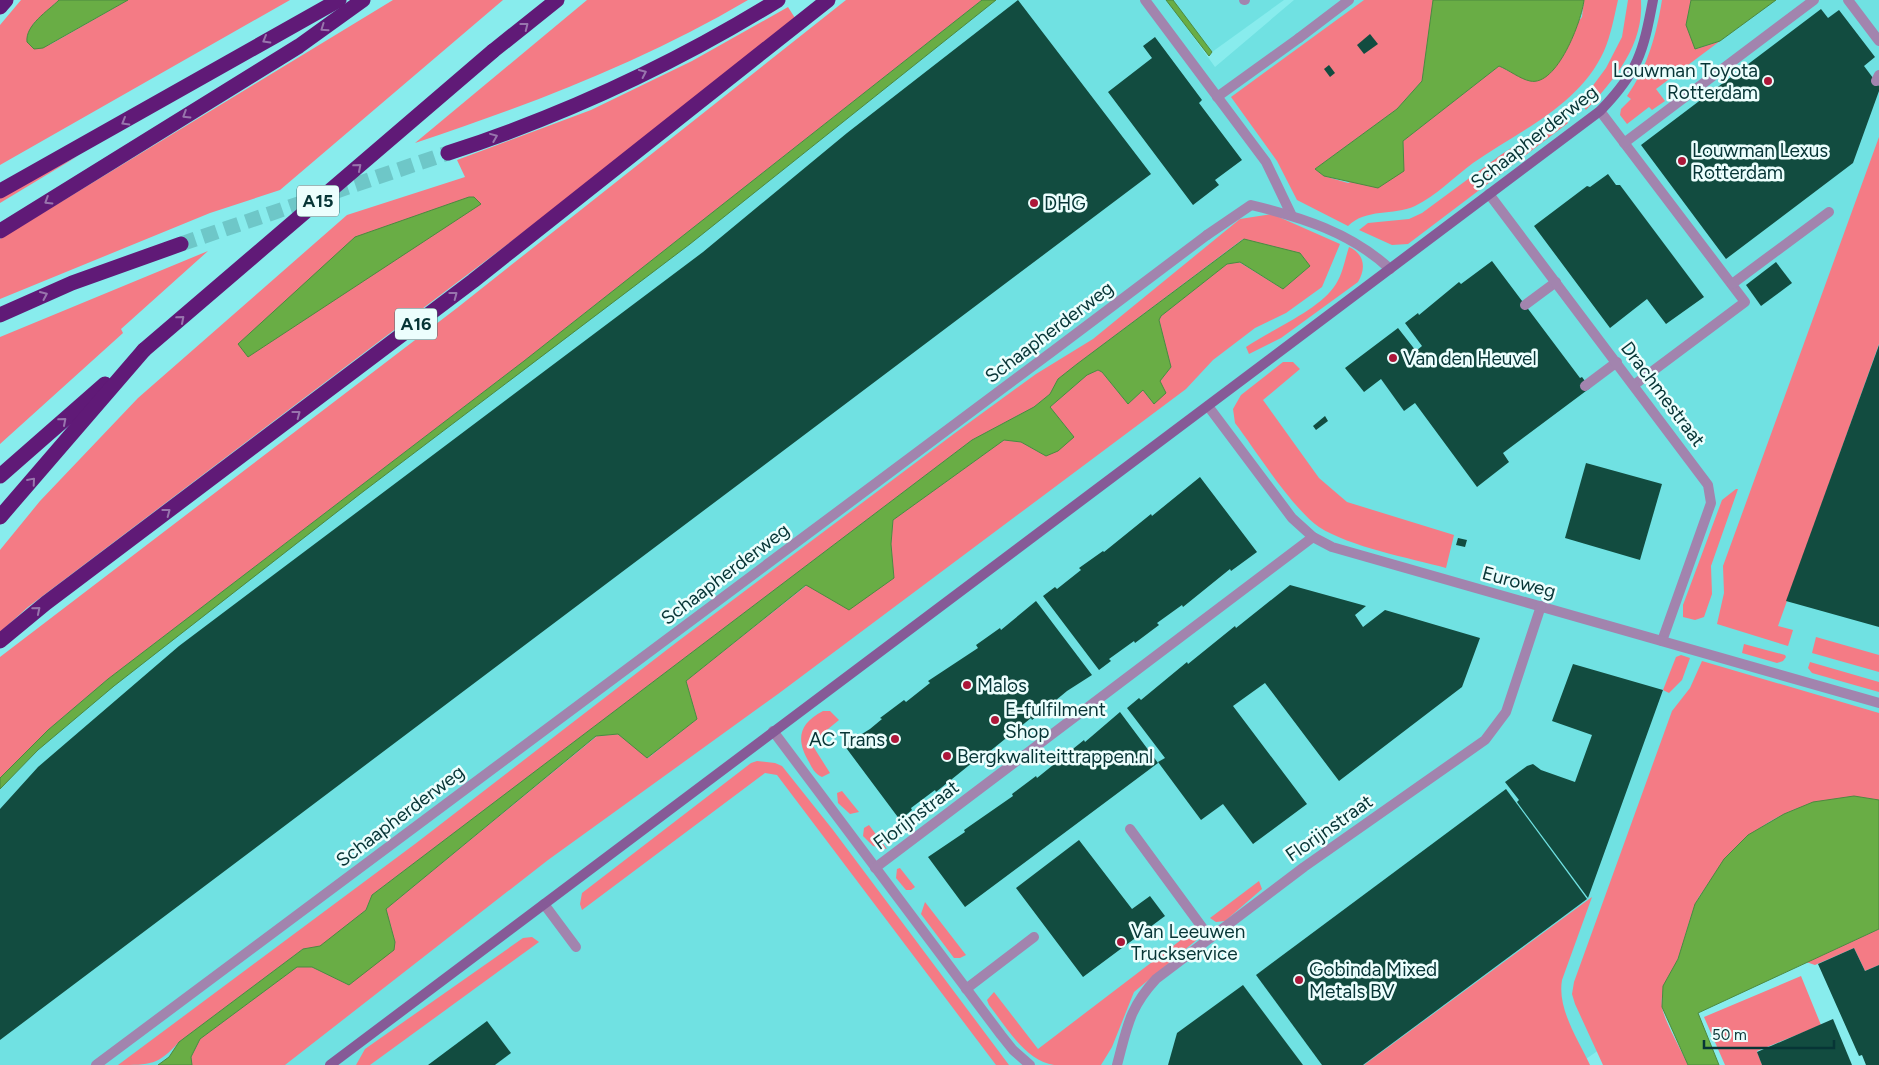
<svg xmlns="http://www.w3.org/2000/svg" width="1879" height="1065" font-family="Figtree,sans-serif">
<style>
.built{fill:#70e1e2}
.green{fill:#f47b85}
.water{fill:#69ad45;stroke:#4c8940}
.building{fill:#124c40}
.lines{fill:none;stroke-linecap:round;stroke-linejoin:round}
.highway-tunnel{stroke:#6ec7c8;stroke-width:15;stroke-dasharray:15 8;stroke-linecap:butt}
.lane{stroke:#a284ae;stroke-width:10}
.street{stroke:#a284ae;stroke-width:10}
.secondary{stroke:#865a97;stroke-width:10}
.highway{stroke:#601a77;stroke-width:15}
.highway-bridge{stroke:#601a77;stroke-width:15}
.oneway{stroke:#9875ad}
.poi-dot{fill:#ac1739;stroke:#ecfefd;stroke-width:2}
.labels{text-anchor:middle;dominant-baseline:central;stroke-width:5;stroke-linejoin:round;paint-order:stroke}
.shield{fill:#ecfefd;stroke:#4c7172;stroke-width:1}
.shield-label{font-size:18px;font-weight:bold;fill:#073536}
.poi-label{font-size:19px;fill:#073536;stroke:#ecfefd;text-anchor:start}
.street-label{font-size:19px;fill:#073536;stroke:#ecfefd}
</style>
<rect width="100%" height="100%" fill="#88eced"/>
<g class="built">
<polygon points="902,0 1167,0 1215,67 1294,0 1879,0 1879,800 1854,796 1695,904 1662,1007 1577,1065 0,1065 0,721"/>
<polygon points="1173,0 1284,0 1212,52"/>
</g>
<g class="green">
<polygon points="21,0 59,0 33,24 38,49 51,44 128,0 290,0 0,165 0,25"/>
<polygon points="393,0 503,0 280,190 210,213 0,299 0,239"/>
<path d="M587 0H748C643 62 529 105 415 143Z"/>
<polygon points="846,0 982,0 524,361 108,679 48,730 0,778 0,657 457,308"/>
<path d="M1364 0H1433V2L1422 81 1397 109 1315 169 1324 176 1348 183 1404 157 1403 141 1499 66 1530 81 1582 17 1584 0H1618C1614 17 1611 35 1604 51 1579 106 1519 131 1473 163 1454 177 1436 196 1415 206 1393 216 1366 208 1348 226L1297 200 1277 161 1231 97Z"/>
<path d="M1628 0H1641C1644 45 1615 79 1586 110L1580 103 1606 68 1622 37Z"/>
<path d="M1662 0H1691L1686 25 1696 49 1720 41 1656 89 1665 101 1652 110 1649 107 1627 124 1620 115 1621 109 1631 99 1627 96C1648 66 1656 36 1662 0Z"/>
<polygon points="788,7 795,18 533,225 28,607 0,632 0,550 40,501 138,398 347,215 465,177 457,160 591,110 692,61"/>
<polygon points="1565,114 1568,123 1408,244 1392,245 1359,230 1368,223 1409,219 1422,213 1502,154"/>
<polygon points="1879,137 1879,344 1778,626 1793,630 1788,646 1717,624 1724,593 1723,566"/>
<polygon points="78,156 0,203 0,197"/>
<path d="M1272 214 1340 244 1322 287 1286 313 1255 328 1213 360 1186 389 778 694 548 860 285 1065H192L191 1057 200 1039 297 967H312L349 985 395 942 386 909 597 736 618 734 648 758 697 719 686 681 807 585 849 609 894 578 891 544 893 520 1004 440 1021 442 1046 456 1074 437 1050 407 1087 375 1098 370 1102 372 1128 404 1143 390 1153 403 1160 381 1171 367 1159 320 1161 316 1227 264 1239 262 1283 289 1310 266 1300 253 1243 239 1077 364 1058 379 1050 394 1034 407 972 440 372 895 366 910 320 947 303 949 179 1042C158 1065 151 1065 118 1065L415 844 677 642 955 433 1036 374 1093 339 1240 219Z"/>
<path d="M1349 247C1365 254 1366 269 1358 282L1281 338 1249 354 1246 347C1272 329 1320 310 1336 284 1343 273 1345 259 1349 247Z"/>
<polygon points="208,251 121,329 123,333 0,444 0,337"/>
<path d="M1283 362H1293L1300 369 1263 400 1319 478 1347 502 1454 535 1446 568C1410 558 1350 547 1319 527 1291 507 1257 452 1235 423L1233 409 1241 395Z"/>
<polygon points="1736,489 1738,489 1711,566 1712,594 1704,617 1695,620 1683,617 1683,605 1722,500"/>
<polygon points="1816,637 1879,655 1879,672 1812,653"/>
<polygon points="1744,644 1785,655 1786,657 1783,661 1777,663 1742,653"/>
<polygon points="1681,655 1690,658 1682,680 1669,693 1663,690 1676,657"/>
<path d="M1702 661 1879 713V800C1810 791 1748 821 1711 880 1706 888 1698 896 1695 905 1689 921 1685 937 1680 953 1674 972 1660 984 1662 1006 1663 1019 1682 1051 1688 1065H1603L1575 1004 1572 994 1574 982 1672 711 1690 688Z"/>
<polygon points="1810,662 1879,682 1879,692 1812,673 1808,668"/>
<path d="M823 711H830L839 720 811 743 830 773 822 777C815 774 812 768 809 762 796 740 798 724 823 711Z"/>
<polygon points="757,761 775,763 782,766 833,830 1009,1065 996,1065 777,775 765,773 582,910 580,904 582,893 751,763"/>
<polygon points="842,791 859,812 850,814 838,803 837,793"/>
<polygon points="869,825 887,849 873,846 863,836 864,828"/>
<polygon points="900,868 915,887 911,890 906,890 896,878 897,869"/>
<polygon points="1259,881 1262,889 1225,921 1216,922 1210,918"/>
<path d="M1592 897 1562 980C1557 1009 1578 1039 1590 1065H1364Z"/>
<polygon points="925,902 966,955 960,958 954,958 921,914"/>
<polygon points="1879,929 1879,965 1865,971 1854,948 1815,965 1806,962"/>
<path d="M1194 930 1199 938 1134 992 1112 1047 1101 1065C1085 1065 1069 1065 1054 1065 1025 1061 1005 1025 989 1005L987 1000 994 992 1038 1049Z"/>
<polygon points="532,937 539,942 370,1065 356,1065 365,1049 523,938"/>
<polygon points="1801,976 1821,1025 1757,1051 1762,1065 1725,1065 1704,1017"/>
</g>
<g class="water">
<path d="M59 0H128L43 48 34 49 27 42C25 25 48 11 59 0Z"/>
<polygon points="982,0 996,0 690,244 360,494 114,686 38,750 0,789 0,778 48,730 108,679 524,361"/>
<polygon points="1166,0 1173,0 1212,52 1209,56"/>
<path d="M1433 0H1584C1582 20 1557 87 1530 81 1520 79 1509 70 1499 66L1403 141 1404 171 1378 188 1324 176 1315 169 1397 109 1422 81Z"/>
<polygon points="1691,0 1776,0 1720,41 1695,49 1686,25"/>
<polygon points="469,197 474,197 481,204 248,357 238,344 355,237"/>
<polygon points="1244,239 1300,253 1310,266 1283,289 1240,262 1227,264 1161,316 1159,320 1171,367 1160,381 1166,393 1154,404 1143,390 1128,404 1102,372 1098,370 1087,375 1050,407 1074,437 1058,451 1046,456 1021,442 1004,440 893,520 891,544 894,578 849,610 806,585 686,681 697,719 647,758 618,734 596,736 386,909 395,942 394,950 349,985 312,967 297,967 200,1039 191,1057 192,1065 158,1065 169,1057 179,1042 303,949 320,946 366,910 372,895 972,440 1034,407 1050,394 1058,379 1077,364"/>
<polygon points="1854,796 1879,800 1879,929 1698,1013 1719,1065 1688,1065 1662,1007 1663,986 1678,959 1695,904 1724,859 1748,835 1784,814 1813,802"/>
</g>
<g class="building">
<polygon points="1018,0 1151,174 0,1040 0,809 38,767 179,646 703,252 847,133"/>
<polygon points="1821,9 1828,18 1839,10 1875,57 1864,66 1879,86 1879,91 1853,163 1726,259 1641,145"/>
<polygon points="1370,34 1378,44 1364,54 1357,45"/>
<polygon points="1155,37 1202,100 1199,103 1242,160 1215,180 1219,185 1193,205 1108,92 1152,58 1143,46"/>
<polygon points="1329,65 1335,73 1330,77 1324,69"/>
<polygon points="1608,174 1616,185 1620,185 1704,297 1666,324 1647,299 1610,328 1534,226 1587,186 1590,187"/>
<polygon points="1492,261 1580,378 1582,377 1590,388 1503,453 1509,462 1477,487 1415,403 1404,411 1381,379 1364,392 1345,368 1398,328 1416,351 1422,346 1405,323 1418,313 1419,315 1459,282 1461,284"/>
<polygon points="1776,262 1792,283 1761,306 1746,285"/>
<polygon points="1879,345 1879,627 1786,601"/>
<polygon points="1325,416 1328,421 1316,430 1313,426"/>
<polygon points="1586,463 1662,484 1640,560 1565,538"/>
<polygon points="1200,477 1257,552 1231,571 1230,569 1183,607 1182,605 1157,623 1159,625 1135,643 1134,641 1109,659 1111,661 1099,670 1043,596 1055,587 1057,589 1081,570 1079,568 1103,551 1104,552 1151,514 1152,516"/>
<polygon points="1458,538 1467,540 1465,547 1456,545"/>
<polygon points="1290,585 1366,606 1355,615 1363,627 1385,610 1480,638 1462,687 1339,781 1265,683 1233,706 1307,804 1253,844 1223,804 1201,820 1158,762 1165,758 1127,708 1139,698 1141,700 1187,662 1188,664 1235,626 1236,628"/>
<polygon points="1036,601 1092,675 1067,691 1032,720 1031,718 984,756 983,754 936,792 935,790 911,808 912,810 900,820 844,745 870,729 882,719 880,718 904,700 906,702 930,683 928,681 978,648 976,645 1000,628 1001,630"/>
<polygon points="1573,664 1663,690 1588,898 1517,802 1519,800 1505,782 1527,766 1533,764 1541,770 1575,782 1592,735 1552,721"/>
<polygon points="1120,712 1158,763 965,907 928,857 965,832 964,830 1013,796 1012,794 1036,776 1037,778 1084,740 1085,742"/>
<polygon points="1506,789 1587,899 1363,1065 1322,1065 1256,975"/>
<polygon points="1079,840 1132,909 1150,896 1165,916 1083,977 1016,888"/>
<polygon points="1854,948 1865,971 1879,965 1879,1065 1866,1065 1862,1055 1859,1056 1818,964"/>
<polygon points="1243,985 1303,1065 1168,1065 1177,1033"/>
<polygon points="1833,1019 1852,1065 1762,1065 1757,1052"/>
<polygon points="487,1021 511,1053 495,1065 428,1065"/>
</g>
<g class="lines">
<polyline class="highway-tunnel" points="181,244 448,153"/>
<g class="lane">
<polyline points="1145,0 1266,162 1291,214"/>
<polyline points="1244,0 1245,0"/>
<polyline points="1848,0 1879,41"/>
<polyline points="1876,81 1879,75"/>
<polyline points="1217,97 1299,38"/>
<polyline points="1600,111 1745,302 1634,385"/>
<polyline points="1624,143 1814,0"/>
<polyline points="1732,284 1829,212"/>
<polyline points="1525,305 1556,282"/>
<polyline points="1585,386 1617,362"/>
<polyline points="1130,829 1210,938"/>
<polyline points="544,904 576,947"/>
<polyline points="966,989 1034,937"/>
<polyline points="96,1065 1053,351 1207,235"/>
</g>
<g class="street">
<polyline points="1299,38 1349,0"/>
<polyline points="1489,194 1708,485 1711,503 1662,641"/>
<path d="M1207 235 1251 205C1301 217 1352 233 1390 269"/>
<polyline points="1208,406 1292,518 1313,537 1332,547 1879,703"/>
<polyline points="773,731 1001,1035 1013,1050 1030,1065"/>
<polyline points="875,868 1313,537"/>
<path d="M1117 1065C1127 1028 1129 1008 1156 979L1304 867 1485 740 1506 712 1541 606"/>
</g>
<path class="secondary" d="M330 1065 1600 111C1638 72 1643 53 1653 0"/>
<g class="highway">
<polyline points="0,7 6,0"/>
<polyline points="493,51 557,0"/>
<path d="M448 153C562 116 676 63 778 0"/>
<polyline points="0,191 339,0"/>
<polyline points="0,231 299,46 363,0"/>
<polyline points="0,315 72,283 181,244"/>
<polyline points="0,476 105,384"/>
<polyline points="0,517 144,350"/>
<polyline points="0,641 46,603 473,281 828,0"/>
</g>
<polyline class="highway-bridge" points="144,350 493,51"/>
</g>
<defs><path id="oneway-chevron" d="M-2-3.5L2.5 0L-2 3.5" fill="none" stroke-width="1.6" stroke-linecap="round" stroke-linejoin="round" transform="scale(1.25)"/></defs>
<g class="oneway">
<use href="#oneway-chevron" transform="translate(525 26) rotate(-38)"/>
<use href="#oneway-chevron" transform="translate(324 28) rotate(145)"/>
<use href="#oneway-chevron" transform="translate(266 40) rotate(150)"/>
<use href="#oneway-chevron" transform="translate(643 73) rotate(-25)"/>
<use href="#oneway-chevron" transform="translate(186 115) rotate(148)"/>
<use href="#oneway-chevron" transform="translate(125 122) rotate(150)"/>
<use href="#oneway-chevron" transform="translate(494 137) rotate(-22)"/>
<use href="#oneway-chevron" transform="translate(358 167) rotate(-41)"/>
<use href="#oneway-chevron" transform="translate(48 201) rotate(148)"/>
<use href="#oneway-chevron" transform="translate(44 295) rotate(-24)"/>
<use href="#oneway-chevron" transform="translate(454 295) rotate(-37)"/>
<use href="#oneway-chevron" transform="translate(181 319) rotate(-41)"/>
<use href="#oneway-chevron" transform="translate(297 414) rotate(-37)"/>
<use href="#oneway-chevron" transform="translate(63 421) rotate(-41)"/>
<use href="#oneway-chevron" transform="translate(32 481) rotate(-49)"/>
<use href="#oneway-chevron" transform="translate(167 512) rotate(-37)"/>
<use href="#oneway-chevron" transform="translate(37 610) rotate(-40)"/>
</g>
<g class="poi-dot">
<circle cx="1768" cy="81" r="5"/>
<circle cx="1682" cy="161" r="5"/>
<circle cx="1034" cy="203" r="5"/>
<circle cx="1393" cy="358" r="5"/>
<circle cx="967" cy="685" r="5"/>
<circle cx="995" cy="720" r="5"/>
<circle cx="895" cy="739" r="5"/>
<circle cx="947" cy="756" r="5"/>
<circle cx="1121" cy="942" r="5"/>
<circle cx="1299" cy="980" r="5"/>
</g>
<g class="labels">
<g class="shield">
<rect x="297" y="185.5" width="42" height="31" rx="4"/>
<rect x="395" y="308.5" width="42" height="31" rx="4"/>
</g>
<g class="shield-label">
<text x="318" y="201">A15</text>
<text x="416" y="324">A16</text>
</g>
<g class="poi-label">
<text x="1758" y="70" text-anchor="end">Louwman Toyota<tspan x="1758" dy="22">Rotterdam</tspan></text>
<text x="1692" y="150">Louwman Lexus<tspan x="1692" dy="22">Rotterdam</tspan></text>
<text x="1044" y="203">DHG</text>
<text x="1403" y="358">Van den Heuvel</text>
<text x="977" y="685">Malos</text>
<text x="1005" y="709">E-fulfilment<tspan x="1005" dy="22">Shop</tspan></text>
<text x="885" y="739" text-anchor="end">AC Trans</text>
<text x="957" y="756">Bergkwaliteittrappen.nl</text>
<text x="1131" y="931">Van Leeuwen<tspan x="1131" dy="22">Truckservice</tspan></text>
<text x="1309" y="969">Gobinda Mixed<tspan x="1309" dy="22">Metals BV</tspan></text>
</g>
<g class="street-label">
<text transform="translate(1534 137) rotate(-38)">Schaapherderweg</text>
<text transform="translate(1049 332) rotate(-37)">Schaapherderweg</text>
<text transform="translate(1663 394) rotate(53)">Drachmestraat</text>
<text transform="translate(725 574) rotate(-37)">Schaapherderweg</text>
<text transform="translate(1519 582) rotate(15)">Euroweg</text>
<text transform="translate(916 815) rotate(-37)">Florijnstraat</text>
<text transform="translate(400 816) rotate(-37)">Schaapherderweg</text>
<text transform="translate(1329 828) rotate(-35)">Florijnstraat</text>
</g>
</g>
<path d="M1704 1040v8h130v-8" fill="none" stroke="#073536" stroke-width="2.5"/>
<text x="1712" y="1040" font-size="15" fill="#073536" stroke="#ecfefd" stroke-width="4" paint-order="stroke">50 m</text>
</svg>
